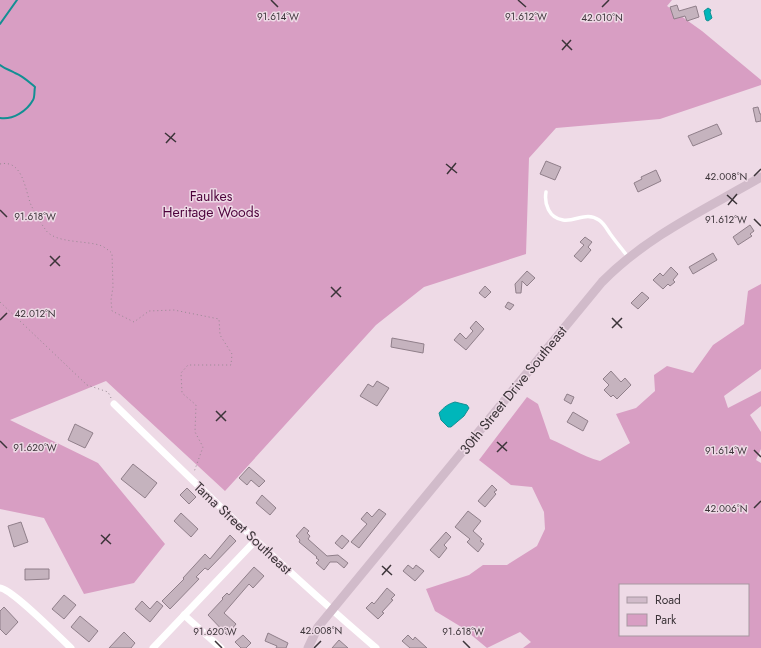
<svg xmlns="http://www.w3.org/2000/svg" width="761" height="648" font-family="Jost,sans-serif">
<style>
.green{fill:#d89ec3;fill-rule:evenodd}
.water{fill:#00b6ba;stroke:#128f93}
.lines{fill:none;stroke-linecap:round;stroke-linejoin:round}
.stream{stroke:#128f93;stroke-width:2}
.building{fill:#c5b3be;stroke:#907f8a}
.path{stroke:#978992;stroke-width:1;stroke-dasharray:1 3;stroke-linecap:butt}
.lane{stroke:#fff;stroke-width:3.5}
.street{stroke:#fff;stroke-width:7}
.secondary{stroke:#d1bbca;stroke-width:9}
.ticks{fill:none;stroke:#3c3439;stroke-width:1.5}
.labels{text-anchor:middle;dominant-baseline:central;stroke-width:3;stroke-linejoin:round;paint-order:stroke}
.park-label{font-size:14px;fill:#4d033c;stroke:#eedae6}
.street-label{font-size:14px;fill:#3c3439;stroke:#eedae6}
.ticks-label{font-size:10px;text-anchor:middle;fill:#3c3439;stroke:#eedae6;stroke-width:3;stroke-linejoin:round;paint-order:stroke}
</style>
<rect width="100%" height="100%" fill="#eedae6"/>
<g class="green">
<polygon points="0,0 672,0 667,6 702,31 761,80 761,85 660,119 556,128 529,158 526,254 424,287 376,325 225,491 106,381 10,420 98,463 165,544 134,583 84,594 44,518 0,509"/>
<path d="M761 284V369L724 396 728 408 761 391V406L750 415 761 432V449L756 460 761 463V648H523L531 642 520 632 487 648 463 628 435 611 426 589 469 575 483 565H507L537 546 545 529 544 512 532 487 511 485 479 460 527 397 538 404 550 439C567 446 582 456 600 461L630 443 616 414 636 408 655 391 654 375 667 366 693 373 713 345 744 324 748 291ZM620 585H748V635H620Z"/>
</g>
<g class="water">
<polygon points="708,8 711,10 710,12 712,18 708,21 706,20 704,11"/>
<path d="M455 402 467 405 469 408 464 416 451 427H448L441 420 439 413C444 407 448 404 455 402Z"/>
</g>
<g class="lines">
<g class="stream">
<polyline points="0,24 17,0"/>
<path d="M0 65C5 69 10 70 15 73 23 76 29 82 35 87 34 91 35 97 33 100 27 111 13 120 0 118"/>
</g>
</g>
<g class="building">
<polygon points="677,5 679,11 696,6 699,17 687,21 685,16 674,19 670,7"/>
<polygon points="758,107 760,114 761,114 761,121 756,122 753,108"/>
<polygon points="717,124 722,134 693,146 688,136"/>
<polygon points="546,161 561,167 555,180 540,174"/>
<polygon points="656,170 661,181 638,192 634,183 642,179 641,177"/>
<polygon points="750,225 754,231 750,234 752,236 738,245 733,237"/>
<polygon points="585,237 592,242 588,247 591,250 581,262 574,256 584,245 580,242"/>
<polygon points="713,253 717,260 693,274 689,267"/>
<polygon points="671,267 678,274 673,280 675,282 670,286 668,284 663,289 653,280 660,273 663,276"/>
<polygon points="527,271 535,278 527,286 522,281 521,293 516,293 515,284"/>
<polygon points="485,286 491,292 485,298 479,293"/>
<polygon points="642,292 649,298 638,309 631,303"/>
<polygon points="508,302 514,305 510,310 505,307"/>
<polygon points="476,321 484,329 466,350 454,340 460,333 466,339 473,331 470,328"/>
<polygon points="392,338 424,344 423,353 391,347"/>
<polygon points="611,371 621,382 625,378 631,385 617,399 613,395 611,397 604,390 609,385 603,379"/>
<polygon points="377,381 389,388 377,406 360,396 368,384 373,387"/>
<polygon points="567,394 574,397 571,404 564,400"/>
<polygon points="573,412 588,421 583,431 567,422"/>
<polygon points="75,424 93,433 85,448 68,440"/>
<polygon points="133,464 157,483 145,498 121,479"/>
<polygon points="249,467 265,481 259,487 251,480 247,485 239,478"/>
<polygon points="492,485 497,490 494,492 496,494 485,507 478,501"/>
<polygon points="187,488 196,497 189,504 180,495"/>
<polygon points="262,495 276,508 270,515 256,503"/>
<polygon points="379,509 386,514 359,548 351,542 367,524 361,519 367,512 372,517"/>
<polygon points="468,511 481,521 473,531 482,539 480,541 484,544 478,552 467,542 470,539 455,527"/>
<polygon points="181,513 198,529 191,537 174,521"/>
<polygon points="21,522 28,542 14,547 8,526"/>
<polygon points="304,527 309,531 307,533 310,536 308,539 327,556 338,555 348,563 344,568 337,562 330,562 324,570 316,563 319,560 316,558 317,557 299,542 300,540 296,536"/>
<polygon points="446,532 451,537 444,545 447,548 439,558 430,550"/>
<polygon points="230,535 236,541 208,570 205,568 196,577 199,579 170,609 162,601 184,579 183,578 205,554 210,559"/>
<polygon points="342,535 349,541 342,549 335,543"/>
<polygon points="408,565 413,569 416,565 424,571 415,581 403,571"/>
<polygon points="254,567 264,576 253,588 249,584 224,613 236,624 227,635 208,615 223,599 222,598 227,593 229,595"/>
<polygon points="25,569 49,569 49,579 25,580"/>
<polygon points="387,588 395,595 391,599 393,600 382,612 384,613 378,619 366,608 372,602 374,604"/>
<polygon points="64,595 76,605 64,619 52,609"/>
<polygon points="142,601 150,609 157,601 163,606 150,622 135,609"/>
<polygon points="4,607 18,622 6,635 0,629 0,611"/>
<polygon points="80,616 98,631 89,642 71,627"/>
<polygon points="124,632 135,643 131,648 109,648"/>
<polygon points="268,633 288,643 286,648 276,648 277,646 265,641"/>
<polygon points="243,635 251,643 246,648 241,648 235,642"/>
<polygon points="408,635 413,640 415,637 427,648 410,648 402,641"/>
<polygon points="339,640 348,648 332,648"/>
</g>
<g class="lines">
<g class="path">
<path d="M0 164C23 159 25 190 31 205 35 213 40 222 45 229 54 244 87 240 102 246 106 248 109 251 112 253L113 287 111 300 112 311 134 322 149 311 174 310 219 319 220 335 232 354 231 365H188L181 373 182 393 196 405 195 432 203 447 194 472"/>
<polyline points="0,302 87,385 108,392 111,398"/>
</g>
<path class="lane" d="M546 192C544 204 549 218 563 220 576 222 586 211 599 220 605 224 607 230 611 235 616 242 622 249 628 257"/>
<g class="street">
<path d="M114 404C200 488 285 570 376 648"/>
<path d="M0 588C12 589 59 637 71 648"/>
<polyline points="184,615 221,648"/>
<polyline points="153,648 255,541"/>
</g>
<path class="secondary" d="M308 648 318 627 602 282C647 236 706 209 761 177"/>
</g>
<path class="ticks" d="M271 0 278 7M518 0 526 7M602 7 609 0M562 40 572 50M562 50 571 40M165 133 176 142M166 143 175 133M446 164 457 173M447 174 456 163M754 176 761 169M727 195 737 204M728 205 737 194M0 210 7 217M754 219 761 226M50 256 60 266M50 266 60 256M331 287 341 297M331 297 341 287M612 318 622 328M0 320 7 313M612 328 622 318M216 411 226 421M216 421 226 411M0 441 7 448M497 442 507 451M754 450 761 457M497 452 507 442M754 508 761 501M101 535 111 544M101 544 110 534M382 566 392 575M382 575 391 565M215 641 222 648M463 641 470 648M314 648 321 641"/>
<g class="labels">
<g class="park-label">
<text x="211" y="196">Faulkes<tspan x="211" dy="16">Heritage Woods</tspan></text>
</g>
<g class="street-label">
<text transform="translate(513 390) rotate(-51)">30th Street Drive Southeast</text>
<text transform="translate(243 528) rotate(43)">Tama Street Southeast</text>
</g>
</g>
<g class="ticks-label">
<text x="278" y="20">91.614°W</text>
<text x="526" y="20">91.612°W</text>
<text x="602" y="21">42.010°N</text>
<text x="726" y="180">42.008°N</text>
<text x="35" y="220">91.618°W</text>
<text x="726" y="223">91.612°W</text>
<text x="35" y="317">42.012°N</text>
<text x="35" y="451">91.620°W</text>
<text x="726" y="454">91.614°W</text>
<text x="726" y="512">42.006°N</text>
<text x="321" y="634">42.008°N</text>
<text x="215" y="635">91.620°W</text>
<text x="463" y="635">91.618°W</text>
</g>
<rect x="619" y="584" width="130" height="52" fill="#eedae6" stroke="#a798a1"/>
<rect x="627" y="597" width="20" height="6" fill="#d1bbca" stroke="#a798a1"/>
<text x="655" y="604" font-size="12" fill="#3c3439">Road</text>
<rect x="627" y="614" width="20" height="12" fill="#d89ec3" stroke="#a798a1"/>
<text x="655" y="624" font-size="12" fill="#3c3439">Park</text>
</svg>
